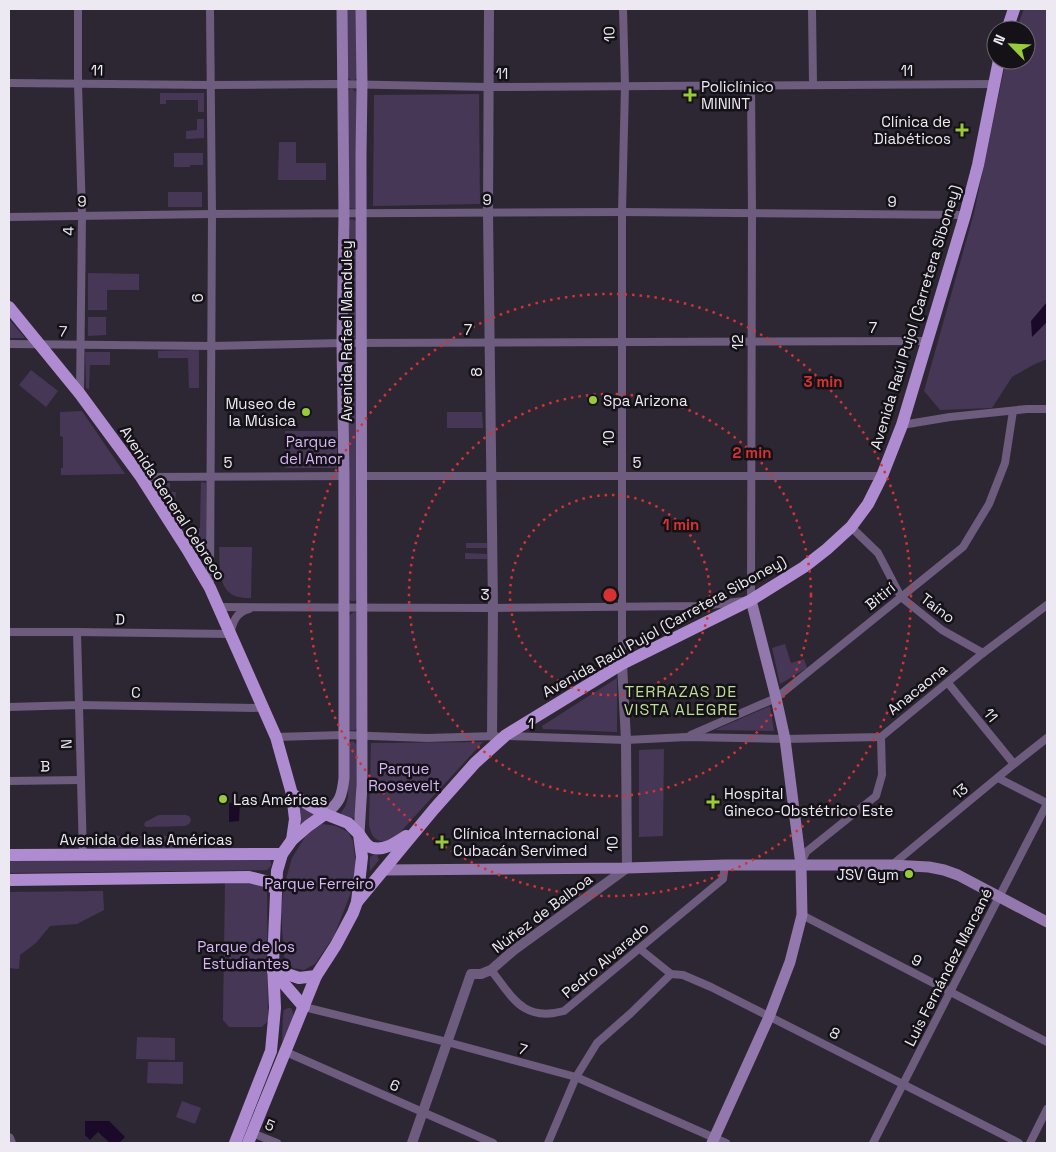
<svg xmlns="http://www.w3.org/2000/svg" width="1056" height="1152" font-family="'Space Grotesk',sans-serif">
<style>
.green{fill:#473756}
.water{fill:#1a0928}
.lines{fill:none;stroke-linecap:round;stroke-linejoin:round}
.minor{stroke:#6d5c7d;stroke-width:8}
.tertiary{stroke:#6d5c7d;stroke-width:10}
.secondary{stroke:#9278ad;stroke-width:11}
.primary{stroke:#af8cd1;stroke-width:12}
.ring{fill:none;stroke:#d73232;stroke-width:2.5;stroke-dasharray:2.5 5}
.poi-dot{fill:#98cb37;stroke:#141117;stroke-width:2}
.labels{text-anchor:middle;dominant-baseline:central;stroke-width:5;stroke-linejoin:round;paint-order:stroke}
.street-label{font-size:15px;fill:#ede9f2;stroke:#141117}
.poi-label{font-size:15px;fill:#ede9f2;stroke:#141117;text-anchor:start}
.park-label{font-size:15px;fill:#d7b7f7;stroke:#141117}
.neighbourhood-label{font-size:16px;letter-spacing:1px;fill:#bddc94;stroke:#141117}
.centre{fill:#d73232;stroke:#141117;stroke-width:2.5}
.ring-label{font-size:15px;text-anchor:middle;font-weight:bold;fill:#d73232;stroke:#141117;stroke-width:5;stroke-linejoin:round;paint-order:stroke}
</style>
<rect width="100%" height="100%" fill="#2d2733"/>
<g class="green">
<polygon points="346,9 356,9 357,78 353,81 349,79 348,77"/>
<polygon points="1024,9 1047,9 1047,359 1033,365 1012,377 992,408 940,410 924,391 974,213 1006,60 1026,60 1026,30 1016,30"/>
<polygon points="351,88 354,90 356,92 357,205 356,208 354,209 349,208 347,91"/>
<polygon points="160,93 204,93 204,112 198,112 198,100 166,100 166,104 160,104"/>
<polygon points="479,94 480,204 373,206 374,95"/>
<polygon points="197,119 204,119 204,138 186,139 186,131 197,130"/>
<polygon points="279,142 296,142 296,163 326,163 326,180 278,180"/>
<polygon points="174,153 203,153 203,165 190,165 190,167 174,167"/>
<rect x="168" y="192" width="34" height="15"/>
<polygon points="352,219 356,221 357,335 356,338 351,339 349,338 347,335 349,220"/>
<polygon points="88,273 139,274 139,290 107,290 107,310 88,310"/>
<polygon points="88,317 106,317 106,335 88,336"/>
<polygon points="9,319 25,338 9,338"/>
<polygon points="351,349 354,349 357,351 357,600 354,601 351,601 348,597 349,475 348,353"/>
<polygon points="199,350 199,388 189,388 188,358 158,358 158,351"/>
<polygon points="85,352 110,352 110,365 90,365 89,389 86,388"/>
<polygon points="31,370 58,391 46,407 19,385"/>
<polygon points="82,411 125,474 61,475 61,468 63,468 63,437 60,436 60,412"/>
<polygon points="447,412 482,412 483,428 447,428"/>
<rect x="285" y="431" width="52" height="37"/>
<polygon points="131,446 142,446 143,467"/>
<polygon points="155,482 170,483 170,492 176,492 174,511"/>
<polygon points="201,482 206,483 207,560 190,529 200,528"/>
<rect x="466" y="543" width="21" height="5"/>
<path d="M219 547H252L251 598C247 598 243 598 239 597 217 593 220 563 219 547Z"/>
<polygon points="465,553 487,554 487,559 465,559"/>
<path d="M354 612 357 613V728C355 731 353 731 349 730V616L351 614Z"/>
<polygon points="785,644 791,663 804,659 807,668 780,684 772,648"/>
<polygon points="617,678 617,732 543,729 542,726"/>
<polygon points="770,706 774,731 715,730"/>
<polygon points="353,741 356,744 356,814 355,817 353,818 343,815 341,813 346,805 348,797 348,746 350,742"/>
<path d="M483 742 393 840 386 843C373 839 372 837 369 825L371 743Z"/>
<polygon points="664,749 663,836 639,837 639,750"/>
<polygon points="299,805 314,815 298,828"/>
<polygon points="159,815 185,815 189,816 191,820 189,824 185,826 146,827 144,825 145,822"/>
<polygon points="322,824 336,826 348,832 353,841 356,865 352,890 334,936 315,964 304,970 293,968 284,957 281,911 284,886 292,858 308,832"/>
<path d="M94 836H188L192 839 193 843 189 848H95C91 847 88 843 90 839Z"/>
<polygon points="375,854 377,855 379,860 370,871 370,857"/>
<polygon points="269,859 271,862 271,866 267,870 9,873 9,861"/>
<polygon points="225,881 259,882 267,889 268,1021 262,1027 229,1027 223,1020"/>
<polygon points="103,891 104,910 77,924 50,926 36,943 20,955 19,969 9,968 9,892"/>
<path d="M288 1008H291C298 1020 288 1031 282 1042L283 1015 284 1010Z"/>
<polygon points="137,1037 175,1038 175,1060 136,1059"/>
<polygon points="148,1062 183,1062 183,1084 147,1083"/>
<polygon points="182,1101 201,1108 195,1124 176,1117"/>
</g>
<g class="water">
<polygon points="1047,302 1047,322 1032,337 1031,321"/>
<polygon points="240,802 239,821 229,822 229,803"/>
<polygon points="85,1121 109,1121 125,1137 119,1143 110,1143 98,1132 90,1140 85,1135"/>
</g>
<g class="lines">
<g class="minor">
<polyline points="78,9 78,84 82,215 80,394"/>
<polyline points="210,9 212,214 210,586"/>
<polyline points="812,9 813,84"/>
<polyline points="9,83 211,85 334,84 489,87 995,84"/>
<polyline points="9,217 212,214 622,212 965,215"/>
<polyline points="9,344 211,346 342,343 927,341"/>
<polyline points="902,425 950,417 1027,409 1047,409"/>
<polyline points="362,476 882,476"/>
<polyline points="141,477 344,476"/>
<polyline points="851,527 878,553 901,597 942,630 983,653"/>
<polyline points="219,607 493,608 703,606 751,600 752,213 751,85"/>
<path d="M9 632H77L230 634C233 622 236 612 249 609"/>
<polyline points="77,632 83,855"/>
<polyline points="622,664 622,212 625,86 623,9"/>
<polyline points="948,683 1014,764"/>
<polyline points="9,707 79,705 262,708"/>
<polyline points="691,735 776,698 963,547 989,504 1005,463 1013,411"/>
<polyline points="508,736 626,740 687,737 785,739 881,737 983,653 1047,605"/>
<polyline points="276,737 343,735 427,738 496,736"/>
<polyline points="998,778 1047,803"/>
<polyline points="9,781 81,780"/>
<polyline points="801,863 806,852 876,796 882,775 881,737"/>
<polyline points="892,865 1014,764 1047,738"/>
<polyline points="802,915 1047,1042"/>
<polyline points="640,949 671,974 683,975 711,987 1019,1143"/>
<path d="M491 970C513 998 523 1022 564 1011L723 879 725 865"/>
<polyline points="304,1007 447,1042 576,1077 726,1143"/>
<polyline points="286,1052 493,1143"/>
<polyline points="252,1133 277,1143"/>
<polyline points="548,1143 576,1077 597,1043 631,1013 671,974"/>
<polyline points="873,1143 950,992 1047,804"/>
<polyline points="1030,1143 1047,1109"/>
</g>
<g class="tertiary">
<polyline points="489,9 488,213 493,608 492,736"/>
<polyline points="9,1138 11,1143"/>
<polyline points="412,1143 471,974 481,974 491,970 514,950 627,868 626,740 622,664"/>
</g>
<g class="secondary">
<path d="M325 814C340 803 342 796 344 778V476L342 343 344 214 342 9"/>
<polyline points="359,834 362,785 361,156 362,84 361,9"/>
<polyline points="383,870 627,868 725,865 891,865 929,867 944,870 958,875 1047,922"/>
<polyline points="712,1143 769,1017 790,962 802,915 801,865 785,739 776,698 751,600"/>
</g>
<g class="primary">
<polyline points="1007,30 1014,9"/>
<polyline points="9,307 80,394 141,477 187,549 210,588 276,737 292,794 295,819 292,840"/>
<polyline points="292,794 309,805 325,814"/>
<polygon points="325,814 348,823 359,834 362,857 357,902 353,913 336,945 316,976 299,978 287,974 273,963 277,871 282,854 292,840 308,826"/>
<path d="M359 834C362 838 365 844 370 847 383 852 396 843 406 836"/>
<polyline points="9,855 282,854"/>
<polyline points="9,880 249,877 269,882 275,890"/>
<polyline points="357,902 434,809 475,763 506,735 622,664 751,600 804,567 827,549 851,527 868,504 882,476 902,425 965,215 978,165 999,60"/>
<polyline points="273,971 304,1007"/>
<polyline points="235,1143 271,1051 275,1008 273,963"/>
<polyline points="248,1143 316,976"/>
</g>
</g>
<g class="ring">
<circle cx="610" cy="595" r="100"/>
<circle cx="610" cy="595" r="201"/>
<circle cx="610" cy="595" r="301"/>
</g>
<g class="poi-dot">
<path d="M687.5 87.5h5v5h5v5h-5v5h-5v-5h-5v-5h5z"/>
<path d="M959.5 122.5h5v5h5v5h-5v5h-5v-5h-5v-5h5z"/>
<circle cx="593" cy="400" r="5"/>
<circle cx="306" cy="412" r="5"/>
<circle cx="223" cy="799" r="5"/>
<path d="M710.5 794.5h5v5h5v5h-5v5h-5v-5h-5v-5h5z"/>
<path d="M439.5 834.5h5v5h5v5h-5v5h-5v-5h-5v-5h5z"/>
<circle cx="909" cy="874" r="5"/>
</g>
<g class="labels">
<g class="street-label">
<text transform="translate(609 34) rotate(-92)">10</text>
<text transform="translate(97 70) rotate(1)">11</text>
<text x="907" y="70">11</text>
<text x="502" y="73">11</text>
<text x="487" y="199">9</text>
<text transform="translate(82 201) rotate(-1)">9</text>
<text x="892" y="201">9</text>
<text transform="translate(68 231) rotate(-89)">4</text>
<text transform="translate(197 298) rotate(-90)">6</text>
<text transform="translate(915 317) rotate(-73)">Avenida Raúl Pujol (Carretera Siboney)</text>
<text x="873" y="327">7</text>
<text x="468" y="329">7</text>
<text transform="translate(63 331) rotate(1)">7</text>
<text transform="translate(346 331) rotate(-90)">Avenida Rafael Manduley</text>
<text transform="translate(737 342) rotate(-90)">12</text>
<text transform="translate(476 372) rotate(-90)">8</text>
<text transform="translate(608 438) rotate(-90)">10</text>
<text x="228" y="462">5</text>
<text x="637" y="462">5</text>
<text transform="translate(173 503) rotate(57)">Avenida General Cebreco</text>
<text x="485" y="594">3</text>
<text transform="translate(880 596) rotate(-39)">Bitirí</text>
<text transform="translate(938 608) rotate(37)">Taíno</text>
<text transform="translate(120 619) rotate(1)">D</text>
<text transform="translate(664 626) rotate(-29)">Avenida Raúl Pujol (Carretera Siboney)</text>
<text transform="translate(917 689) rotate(-39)">Anacaona</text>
<text transform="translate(136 692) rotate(1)">C</text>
<text transform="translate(991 715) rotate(51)">11</text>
<text transform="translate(531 723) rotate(2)">1</text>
<text transform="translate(66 744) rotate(-92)">N</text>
<text transform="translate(45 766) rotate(-1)">B</text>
<text transform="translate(960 791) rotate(-39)">13</text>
<text x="146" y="839">Avenida de las Américas</text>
<text transform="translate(612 844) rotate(-91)">10</text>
<text transform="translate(542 913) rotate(-37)">Núñez de Balboa</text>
<text transform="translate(605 960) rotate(-40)">Pedro Alvarado</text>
<text transform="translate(917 960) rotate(28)">9</text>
<text transform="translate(948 967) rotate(-63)">Luis Fernández Marcané</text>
<text transform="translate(835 1033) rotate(27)">8</text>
<text transform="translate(523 1049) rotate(15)">7</text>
<text transform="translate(395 1085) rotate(24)">6</text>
<text transform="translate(270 1125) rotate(23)">5</text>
</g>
<g class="poi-label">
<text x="701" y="86">Policlínico<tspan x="701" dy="17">MININT</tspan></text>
<text x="951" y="121" text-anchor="end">Clínica de<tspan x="951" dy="17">Diabéticos</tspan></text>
<text x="603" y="400">Spa Arizona</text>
<text x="296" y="403" text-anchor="end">Museo de<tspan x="296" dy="17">la Música</tspan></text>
<text x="724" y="793">Hospital<tspan x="724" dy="17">Gineco-Obstétrico Este</tspan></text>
<text x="233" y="799">Las Américas</text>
<text x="453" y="833">Clínica Internacional<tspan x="453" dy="17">Cubacán Servimed</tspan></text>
<text x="899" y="874" text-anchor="end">JSV Gym</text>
</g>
<g class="park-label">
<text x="311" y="441">Parque<tspan x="311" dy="17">del Amor</tspan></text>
<text x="404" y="768">Parque<tspan x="404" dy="17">Roosevelt</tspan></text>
<text x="319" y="883">Parque Ferreiro</text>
<text x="246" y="946">Parque de los<tspan x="246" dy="17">Estudiantes</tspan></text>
</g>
<g class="neighbourhood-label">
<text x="681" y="691">TERRAZAS DE<tspan x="681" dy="18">VISTA ALEGRE</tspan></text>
</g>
</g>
<circle cx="610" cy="595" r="8" class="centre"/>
<g class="ring-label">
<text x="823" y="387">3 min</text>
<text x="752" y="458">2 min</text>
<text x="681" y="530">1 min</text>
</g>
<rect width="1056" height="1152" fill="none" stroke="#ede9f2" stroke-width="20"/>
<g transform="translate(1011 45) rotate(294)"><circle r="24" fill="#141117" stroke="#6b676f"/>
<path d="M0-4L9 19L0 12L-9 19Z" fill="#98cb37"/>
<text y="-8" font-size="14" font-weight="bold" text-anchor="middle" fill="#ede9f2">N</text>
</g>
</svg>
